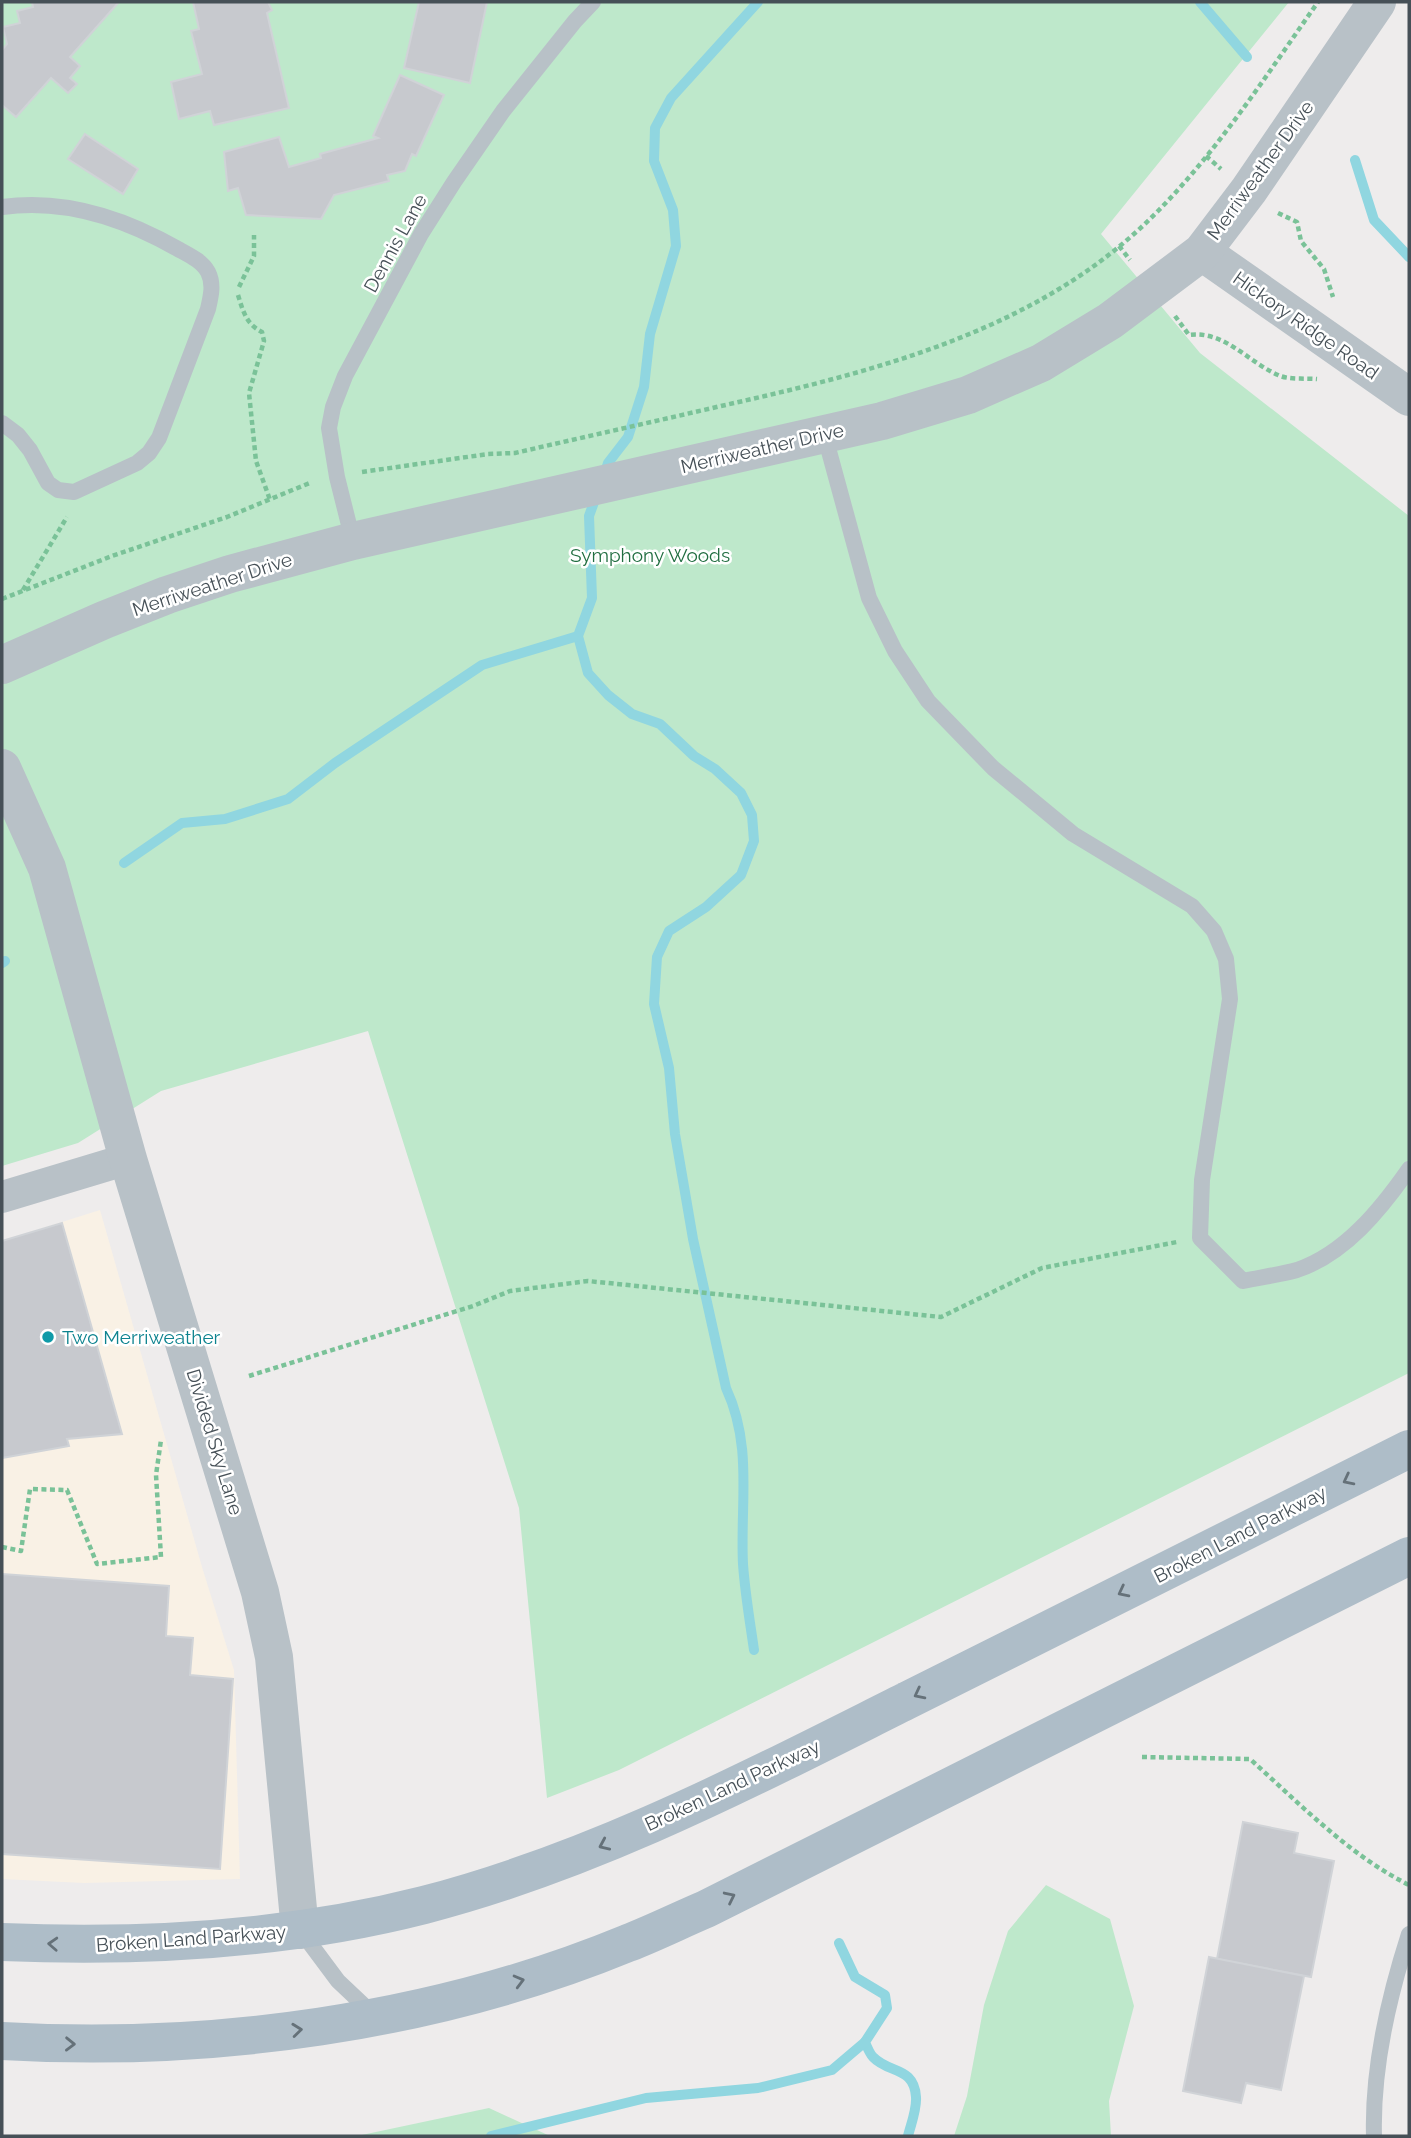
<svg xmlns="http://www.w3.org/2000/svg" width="1411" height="2138" font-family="Raleway,sans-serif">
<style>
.commercial{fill:#f9f1e5}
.green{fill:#bee8cb}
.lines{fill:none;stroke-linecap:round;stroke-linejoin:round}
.stream{stroke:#90d6e0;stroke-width:10}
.building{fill:#c7c9ce;stroke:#d0d3d7;stroke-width:2}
.path{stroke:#7ac298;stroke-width:4.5;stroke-dasharray:5 3.5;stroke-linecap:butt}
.service{stroke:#b8c1c7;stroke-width:16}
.minor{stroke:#b8c1c7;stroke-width:32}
.tertiary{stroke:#b8c1c7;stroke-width:38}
.primary{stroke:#aebdc8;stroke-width:38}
.oneway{stroke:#657179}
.culture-dot{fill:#0f9aa8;stroke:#fff;stroke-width:2.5}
.labels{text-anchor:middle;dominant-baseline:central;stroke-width:5;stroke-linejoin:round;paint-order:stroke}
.street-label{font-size:19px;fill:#465057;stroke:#fff}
.park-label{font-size:19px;fill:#216e41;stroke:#fff}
.culture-label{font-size:19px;fill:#0d838f;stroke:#fff;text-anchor:start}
</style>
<rect width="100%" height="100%" fill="#eeecec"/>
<polygon class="commercial" points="100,1210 202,1567 234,1670 240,1879 84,1883 2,1879 2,1241"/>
<g class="green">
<polygon points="2,2 1289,2 1101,234 1200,353 1409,516 1409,1373 619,1770 547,1798 519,1508 368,1031 161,1091 78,1143 2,1166"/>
<polygon points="1046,1885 1110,1919 1134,2006 1109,2101 1111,2136 954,2136 967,2096 984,2005 1008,1931"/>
<polygon points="489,2108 550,2136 357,2136"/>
</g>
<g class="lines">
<g class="stream">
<polyline points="1200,2 1247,57"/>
<polyline points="1355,160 1374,220 1409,257"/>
<polyline points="604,476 608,463 628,437 644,387 650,334 676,246 673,210 654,161 655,128 671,98 758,2"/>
<path d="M597 494 589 516 592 598 578 636 588 673 608 695 632 714 660 724 694 756 715 769 741 793 752 815 754 841 741 875 706 907 669 931 657 957 654 1004 669 1068 675 1134 693 1239 726 1388C753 1446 740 1503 743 1564 745 1593 750 1622 754 1650"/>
<polyline points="124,863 182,823 225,819 288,799 335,763 482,665 578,636"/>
<polyline points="2,963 5,961"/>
<path d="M839 1943 855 1977 885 1995 887 2008 865 2042C867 2047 870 2054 873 2057 889 2074 914 2066 916 2097 917 2109 911 2124 908 2136"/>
<polyline points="491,2136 646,2098 758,2088 832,2070 865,2042"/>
</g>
</g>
<g class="building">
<polygon points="32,2 119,2 70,57 80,66 70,78 77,84 68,93 51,78 16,117 2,105 2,50 7,44 3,27 20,23 17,11 33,7"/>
<polygon points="193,2 268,2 272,10 267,13 289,108 214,125 210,111 179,119 171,82 202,74 191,31 199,29"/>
<polygon points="419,2 487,2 470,83 404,68"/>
<polygon points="400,75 444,95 416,156 412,154 405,171 387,175 389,181 334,195 321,219 246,215 238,188 228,191 224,152 279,137 289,167 321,158 320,154 378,138 373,136"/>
<polygon points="85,134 138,169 123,194 68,159"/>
<polygon points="62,1223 122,1434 67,1439 69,1446 2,1458 2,1241"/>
<polygon points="2,1574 169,1586 166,1636 193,1638 190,1675 233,1679 220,1869 2,1854"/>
<polygon points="1243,1822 1298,1833 1294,1853 1334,1861 1311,1977 1217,1959"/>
<polygon points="1209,1957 1304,1976 1281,2090 1246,2083 1241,2103 1183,2091"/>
</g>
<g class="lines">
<g class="path">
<polyline points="1206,156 1221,169"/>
<polyline points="1278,213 1297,222 1301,241 1324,269 1333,297"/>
<polyline points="1119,246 1130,260"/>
<polyline points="239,287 254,256 254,235"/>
<path d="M238 295C243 311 246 324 262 332L264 341 249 393 256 461 270 500"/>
<path d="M1175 316 1189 335C1224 330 1248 362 1278 375 1288 380 1305 378 1317 379"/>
<path d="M362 472 488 454 515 453C584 437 652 422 721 406 877 371 1042 330 1158 211 1219 149 1268 73 1318 2"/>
<polyline points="23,590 67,517"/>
<polyline points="2,599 112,556 227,517 312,482"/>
<polyline points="249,1376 473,1306 510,1291 588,1281 941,1317 1042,1268 1177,1242"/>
<polyline points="2,1547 21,1551 30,1489 67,1490 97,1564 161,1557 156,1475 161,1440"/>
<path d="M1142 1757 1250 1759C1300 1804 1349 1855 1409 1885"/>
</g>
<g class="service">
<path d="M2 207C65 198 124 218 178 249 189 255 202 261 208 272 214 284 211 296 208 309L159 438 149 453 137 463 74 492 58 490 48 483 30 450 18 435 2 423"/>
<path d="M824 433 869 598 895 651 928 701 993 768 1073 834 1192 906 1214 931 1226 959 1230 999 1202 1180 1200 1238 1243 1281C1261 1277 1279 1275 1297 1270 1345 1254 1381 1209 1409 1169"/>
<polyline points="353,541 337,477 329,428 333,407 345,376 421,234 454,182 503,111 575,21 593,2"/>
<polyline points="300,1930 338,1981 374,2015"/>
<path d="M1374 2136C1372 2068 1388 1999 1409 1934"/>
</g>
<polyline class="minor" points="2,1197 128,1159"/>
<g class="tertiary">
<polyline points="1202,252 1409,397"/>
<polyline points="2,665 104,620 167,595 230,574 353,541 882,421 968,395 1041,363 1110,321 1202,252 1249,190 1377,2"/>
<polyline points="2,768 47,868 128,1159 260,1592 274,1657 300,1930"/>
</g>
<g class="primary">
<path d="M2 1942C143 1948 287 1940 424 1905 594 1861 750 1779 906 1701 1074 1617 1242 1533 1409 1449"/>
<path d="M2 2041C210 2053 434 2023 628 1943 654 1933 680 1920 706 1909L1409 1556"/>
</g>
</g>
<defs><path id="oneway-chevron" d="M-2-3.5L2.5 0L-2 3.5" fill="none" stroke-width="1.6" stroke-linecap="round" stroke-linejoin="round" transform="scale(1.75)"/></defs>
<g class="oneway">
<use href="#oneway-chevron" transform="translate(1348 1480) rotate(153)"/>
<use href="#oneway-chevron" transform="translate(1123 1592) rotate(153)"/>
<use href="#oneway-chevron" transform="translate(919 1694) rotate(153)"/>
<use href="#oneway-chevron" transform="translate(604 1845) rotate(156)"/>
<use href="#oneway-chevron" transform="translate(730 1897) rotate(-26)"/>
<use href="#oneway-chevron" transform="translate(53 1944) rotate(-177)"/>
<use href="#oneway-chevron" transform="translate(519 1981) rotate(-15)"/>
<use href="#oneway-chevron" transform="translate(297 2030) rotate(-6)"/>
<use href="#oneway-chevron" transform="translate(70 2044) rotate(1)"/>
</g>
<circle class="culture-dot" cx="48" cy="1337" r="7"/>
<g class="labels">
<g class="street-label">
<text transform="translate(1260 170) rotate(-54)">Merriweather Drive</text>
<text transform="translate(395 243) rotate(-61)">Dennis Lane</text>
<text transform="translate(1306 325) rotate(35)">Hickory Ridge Road</text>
<text transform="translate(762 448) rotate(-13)">Merriweather Drive</text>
<text transform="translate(212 584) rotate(-18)">Merriweather Drive</text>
<text transform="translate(215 1442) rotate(73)">Divided Sky Lane</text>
<text transform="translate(1240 1534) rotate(-27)">Broken Land Parkway</text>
<text transform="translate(732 1785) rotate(-25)">Broken Land Parkway</text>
<text transform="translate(191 1938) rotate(-4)">Broken Land Parkway</text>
</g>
<g class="park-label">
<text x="650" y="555">Symphony Woods</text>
</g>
<g class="culture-label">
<text x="62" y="1337">Two Merriweather</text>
</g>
</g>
<rect width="1411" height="2138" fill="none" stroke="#465057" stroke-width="7"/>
</svg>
